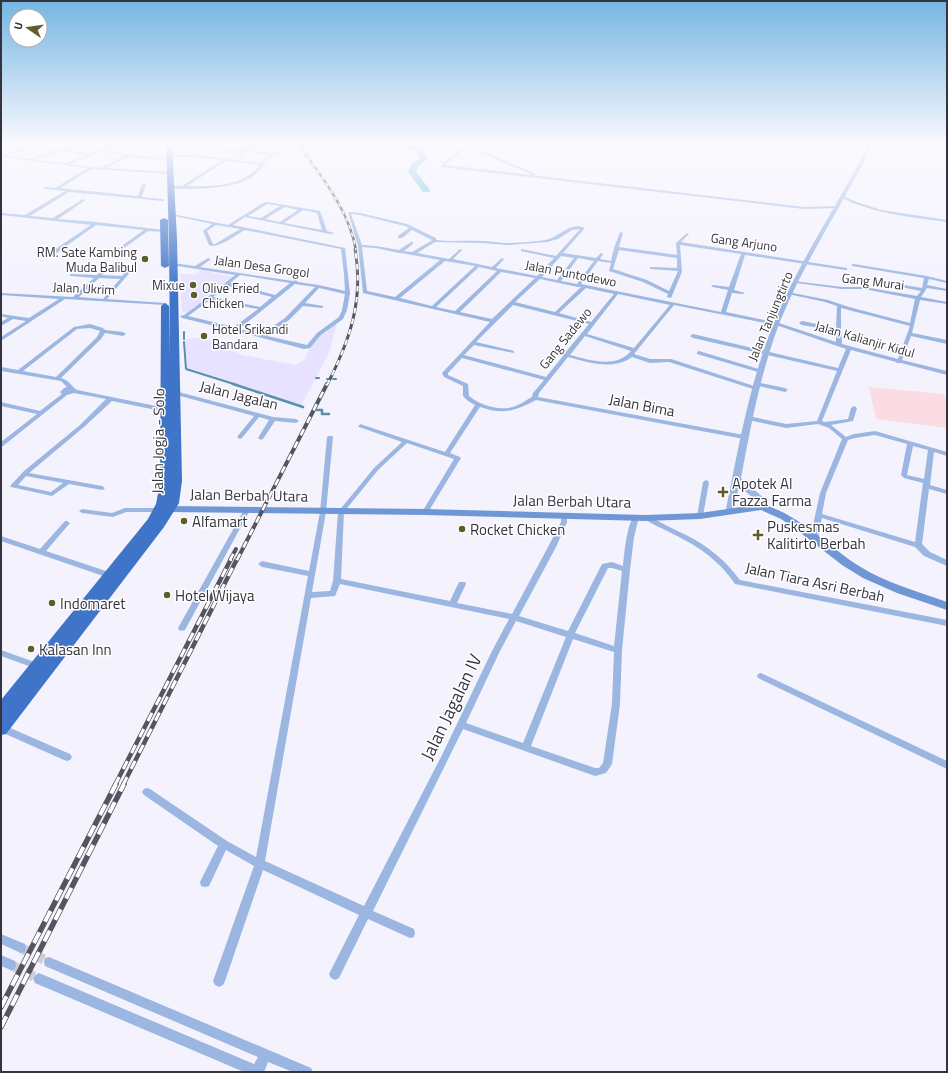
<svg xmlns="http://www.w3.org/2000/svg" width="948" height="1073" font-family="'Titillium Web',sans-serif">
<style>
.built{fill:#e7e2ff}
.green{fill:#fbdce3}
.lines{fill:none;stroke-linecap:round;stroke-linejoin:round}
.stream-far1{stroke:#5891aa;stroke-width:2}
.stream{stroke:#5891aa;stroke-width:2.5}
.river{fill:#67b9d8;fill-rule:evenodd}
.minor-tunnel{stroke:#ceccd7;stroke-width:10;stroke-dasharray:10 5.5;stroke-linecap:butt}
.minor{fill:#9bb6e1;fill-rule:evenodd}
.tertiary{fill:#9bb6e1;fill-rule:evenodd}
.secondary{fill:#6f97d5;fill-rule:evenodd}
.trunk{fill:#3f74c8;fill-rule:evenodd}
.rail-far4-casing{stroke:#56555f;stroke-width:2.5}
.rail-far3-casing{stroke:#56555f;stroke-width:3}
.rail-far2-casing{stroke:#56555f;stroke-width:4}
.rail-far1-casing{stroke:#56555f;stroke-width:4.5}
.rail-casing{stroke:#56555f;stroke-width:5.5}
.rail-far4{stroke:#fff;stroke-width:1.5;stroke-dasharray:4;stroke-linecap:butt}
.rail-far3{stroke:#fff;stroke-width:2;stroke-dasharray:5.5;stroke-linecap:butt}
.rail-far2{stroke:#fff;stroke-width:2.5;stroke-dasharray:7;stroke-linecap:butt}
.rail-far1{stroke:#fff;stroke-width:3;stroke-dasharray:9;stroke-linecap:butt}
.rail{stroke:#fff;stroke-width:4;stroke-dasharray:12;stroke-linecap:butt}
.poi-dot{fill:#605d2a;stroke:#fff;stroke-width:1.5}
.labels{text-anchor:middle;dominant-baseline:central;stroke-width:3;stroke-linejoin:round;paint-order:stroke}
.far-street-label{font-size:13px;fill:#35343e;stroke:#fff}
.far-poi-label{font-size:13px;fill:#35343e;stroke:#fff;text-anchor:end}
.street-label{font-size:15px;fill:#35343e;stroke:#fff}
.poi-label{font-size:15px;fill:#35343e;stroke:#fff;text-anchor:start}
.near-street-label{font-size:18px;fill:#35343e;stroke:#fff}
</style>
<rect width="100%" height="100%" fill="#f4f2fd"/>
<g class="built">
<polygon points="201,270 233,277 216,288 190,312 182,313 180,273 195,275"/>
<polygon points="337,322 329,353 301,406 187,368 185,339 195,338 213,341 242,355 296,365 305,359 310,346"/>
</g>
<polygon class="green" points="869,387 944,394 947,402 947,428 876,419"/>
<g class="lines">
<g class="stream-far1">
<polyline points="184,332 184,339"/>
<polyline points="184,342 186,369 237,385"/>
<polyline points="316,378 319,378"/>
<polyline points="327,379 329,379"/>
<polyline points="333,379 336,379"/>
</g>
<g class="stream">
<polyline points="233,384 303,407"/>
<polyline points="317,410 322,410 322,414 329,414"/>
</g>
<path class="river" d="M385 144C391 144 392 145 397 145 412 145 422 144 428 159L418 166 416 172 430 190 429 192H423L408 172 412 163 420 158 416 151C406 146 393 152 384 146Z"/>
<g class="minor-tunnel">
<polyline points="21,948 49,962"/>
<polyline points="11,965 39,979"/>
</g>
<g class="minor">
<path d="M34 144H41L40 145 65 150 80 144H84L69 150 89 154 107 148 90 144C97 144 106 147 111 146 115 145 117 144 122 144L105 151 165 159 163 160 128 157 106 168 170 172 172 173 170 174 92 169 60 188 138 196 142 184 144 183 146 184 142 197 163 199 165 200 163 201 69 192 30 216 53 218 83 199 85 200 84 201 58 219 96 222 164 230 166 231 164 232 148 231 114 255 112 254V253L144 230 96 225 55 254H51V252L91 225 1 215V213L25 215 65 191 45 189 43 188 44 187 55 188 88 168 2 157 4 155 22 149 1 147V145L25 148ZM36 146 55 150 33 158V159L7 156ZM59 151 86 156 65 163 35 160ZM101 152 124 156 101 168 69 164Z"/>
<polygon points="167,144 185,144 211,146 209,147 169,145"/>
<path d="M229 144C236 144 243 146 250 146 253 146 256 144 260 144L249 151 273 153 293 144H297L274 155 263 163 265 164C259 171 254 177 246 180 229 189 189 190 170 188V186H182L222 160 193 157H170L169 155H193L260 163 270 155 246 152 239 156 237 155 240 153 205 148 207 147 242 151 249 148ZM226 161 260 165C241 187 215 186 187 186Z"/>
<polygon points="465,144 470,144 469,145 536,174 533,175 467,147 445,165 804,207 838,206 840,207 838,208 804,209 441,167 441,165"/>
<polygon points="557,144 593,146 607,144 634,144 632,145 612,145 593,148"/>
<polygon points="914,144 922,144 947,147 947,149"/>
<path d="M843 196 857 202 881 210 947 220V222C911 217 875 214 842 198V196Z"/>
<path d="M267 202 320 211 327 231 334 233 332 234 325 233 245 217 233 225 345 248 350 293 347 310 343 319 321 335 310 348 304 349 236 331 234 332 231 330 182 318 180 316 184 315 194 308 235 275 171 265V263H173L195 266 208 258 210 259V260L200 267 293 281 296 280 298 282 319 285 345 291 344 274 341 249 245 230C236 235 218 249 209 245L203 231 212 224 170 215 172 214 228 225 263 203ZM267 204 280 206 261 218 248 216ZM285 207 298 210 280 222 265 219ZM303 210 317 213 322 230 284 223ZM216 225 240 229 215 244H213L207 231ZM240 275 290 283 275 295 230 283ZM295 284 315 287 285 318 262 334 239 329ZM228 286 272 297 260 307 213 297ZM319 288 345 294 342 310 339 317 317 333 307 345 267 336 289 320 303 306 323 308V306L305 303ZM210 300 258 309 234 327 188 316Z"/>
<path d="M348 212 360 213 407 224 436 238V240C451 242 466 240 482 241 489 241 496 242 503 243 517 243 532 242 546 240 560 237 570 221 585 228L584 229 563 253 596 258 601 253 603 254 600 259 611 261 614 248 620 232 623 233 619 247 677 255 676 243 687 233 689 234 681 242 847 268V270H845L745 255 734 290 745 293 743 294 732 293 726 312 779 323 836 342V331L802 325 799 323 802 321 836 328 837 306 825 302 788 294V292L828 300 849 307 910 323 915 299 864 289H842L796 283H794V281L842 287H864L917 296 921 291 891 285 889 284 891 283 922 288 924 278 852 266V264H854L927 276 947 281V283L929 279 927 285 947 289V291L927 288 921 297 947 302V304L920 300 912 333 947 340V344L911 336 902 360 947 371V375L901 363H897L896 362 851 350 822 421 825 422 848 419 851 408 854 406 857 408 853 421 831 425 846 437 854 434 875 431 947 452V456L934 452 930 485 947 490V494L929 489 922 544 930 552 947 560V566L924 556 915 547 822 518 818 539 814 541H812L810 539 820 493 842 439 829 428 818 424 786 428 748 420 745 418 748 416 786 424 817 421 837 371 693 338 690 336 693 334 838 368 846 349 776 325 674 305 634 354 650 359H671L757 387V389H753L669 362 650 363 632 357C613 371 588 362 568 357L539 393 538 397 744 435 746 436 747 437 746 438 744 439 536 400C515 411 503 415 480 407L450 453 460 457 461 458 427 514H425L422 512 454 459 407 443 378 470 344 512 341 579 450 601 459 582H465L466 584 457 603 512 614 548 547 561 522V516L564 514 567 516V522L556 547 519 616 568 631 602 564 612 562 623 566C624 556 627 519 636 515H638L639 517 634 537 630 570 622 650 620 704 612 764 606 773 595 776 463 729 373 911 414 929 415 933 414 937 410 938 368 919 339 978 335 980 331 978 329 974 331 970 359 915 263 870 225 981 223 985 219 987 215 985 213 981 254 866 226 850 209 886 205 887 201 886 200 882 218 846 144 795 142 792 144 789 147 788 150 789 227 841 256 857 308 576 262 567 258 564 262 561 309 571 320 512 327 437 328 436H332L333 437 326 512 312 592 330 591 333 581 338 512 374 468 402 442 359 427 358 426 361 424 363 425 445 452 475 405 468 401 463 396V386L444 377 442 373 490 322 363 293 358 246ZM351 214 360 215 405 226 409 228 398 236V238H402L412 230 432 240 431 241 412 252 404 251 413 244V242H411L399 250 376 246 362 245ZM580 229 556 256 521 249V251L554 258 537 276 496 268 504 259 502 258 492 267 453 259 462 250 460 249 449 259 417 253 435 242 483 243 507 245 547 242 558 239 572 230ZM680 245 741 254 729 287 713 285 711 286 713 287 728 290 721 312 581 284 598 261 611 263 609 271 643 282 668 294 667 297 671 298 682 272ZM362 247 376 248 399 253H401L440 260 395 297 367 291ZM619 250 677 258V268L651 267 649 268 651 269 678 271 669 291 647 280 613 269ZM561 256 574 258 557 280 542 277ZM578 258 594 261 577 284 561 281ZM445 261 475 266 432 306 400 298ZM479 267 497 271 455 311 436 307ZM501 272 535 278 492 319 460 312ZM540 279 578 287H581L555 312 515 302ZM586 288 614 294 591 322 559 313ZM618 294 670 305 634 348 587 334ZM513 305 589 324 565 353 563 354V356L546 377 464 355 474 345 514 353V351L476 342ZM841 308 910 326 898 359 842 344 841 325ZM585 336 631 351C616 369 589 360 570 355ZM462 358 544 380 533 393 532 397C526 400 520 405 513 407 498 411 480 405 469 396L468 384 448 375V373ZM875 435 907 444 901 475 904 478 923 483 915 542 822 514 826 493 848 440 855 438ZM913 446 928 450 924 479 907 475ZM608 568H612L622 571 614 646 575 633ZM340 584 509 619 492 651 442 755 364 906 265 861 311 598 335 596ZM516 621 566 637 523 743 466 723 500 651ZM573 639 614 652 612 704 603 763 599 768H595L531 746Z"/>
<path d="M105 267 131 268 133 269 107 299 165 303 167 304 165 305 65 299 1 341V337L26 321 13 319 1 326V322L8 318 1 316V314L29 318 59 299 1 295V293L73 297 94 278 72 276H70V274L97 275ZM108 269 127 270 122 276 102 275ZM99 278 120 279 103 299 79 297Z"/>
<path d="M90 324 103 328 105 330 123 332 126 334 123 336 105 333 101 339 61 378C69 380 71 386 77 390L166 408 169 410 166 412 112 401 84 427 29 473 102 486 105 488 104 489 102 490 69 484 52 496 11 487 10 486 11 485 24 471 80 425 106 399 74 393 67 395 3 446 1 447V442L37 414 1 406V402L40 411 62 394 60 392 64 388 67 387 61 381 1 371V367L18 370 74 327ZM90 328 100 331 97 337 56 377 23 371 77 329ZM26 476 63 483 51 492 18 485Z"/>
<polygon points="699,351 762,370 763,371 760,373 758,372 697,354 697,352"/>
<polygon points="756,382 785,388 788,390 785,392 754,385 753,384"/>
<polygon points="175,391 273,417 296,419 299,421 296,423 275,421 263,439 261,440 258,438 269,420 259,417 242,438 240,439 237,437 254,416 173,394 172,393"/>
<polygon points="706,480 709,482 703,516 700,518 697,516 703,482"/>
<polygon points="125,508 159,508 162,510 159,512 126,512 113,517 82,513 79,511 82,509 112,513"/>
<polygon points="245,508 247,508 250,510 185,630 182,631 179,630 178,628"/>
<path d="M646 516H650C662 524 674 529 686 535 708 546 725 560 740 580L947 620V626L735 584C730 577 724 569 717 563 698 544 672 534 649 522L645 518Z"/>
<polygon points="65,521 67,521 70,523 46,551 112,573 113,575 112,577 106,577 1,541 1,536 40,549"/>
<polygon points="1,650 40,664 41,666 40,668 37,669 1,656"/>
<polygon points="761,673 947,761 947,769 758,678 757,676 758,674"/>
<polygon points="1,724 70,754 72,757 70,760 67,761 64,760 1,732"/>
<polygon points="1,934 25,944 26,948 25,952 21,953 1,944"/>
<polygon points="1,955 15,961 16,965 15,969 11,970 1,966"/>
<polygon points="49,957 311,1068 313,1072 293,1072 268,1062 264,1072 244,1072 35,983 33,979 35,975 39,973 254,1064 258,1057 45,966 44,962 45,958"/>
</g>
<path class="tertiary" d="M869 144H873C844 203 806 258 781 319 761 370 751 425 741 478L767 501 770 508 769 510H763L760 504 739 486 734 509 735 512 734 514H728L726 509C739 445 750 379 776 318 801 258 839 203 869 144Z"/>
<path class="secondary" d="M761 504C799 514 826 545 859 566 886 583 917 591 947 602V610L897 593 863 578 842 565 793 527 781 519 761 510 700 519 645 521 425 515 170 512 165 509 170 506 425 509 645 515 700 513Z"/>
<g class="trunk">
<polygon points="166,144 172,144 177,239 182,481 179,503 164,527 6,734 1,735 1,700 148,519 156,504 160,483 161,306 165,303 169,306 170,358 169,239"/>
<polygon points="164,218 168,220 169,266 165,268 161,266 160,220"/>
</g>
<g class="rail-far4-casing">
<path id="rail-far4" d="M298 144C321 176 349 210 356 250"/>
</g>
<g class="rail-far3-casing">
<path id="rail-far3" d="M327 385C350 340 364 300 355 249"/>
</g>
<g class="rail-far2-casing">
<g id="rail-far2">
<polyline points="230,560 236,549"/>
<polyline points="237,560 327,384"/>
</g>
</g>
<g class="rail-far1-casing">
<g id="rail-far1">
<polyline points="115,785 231,559"/>
<polyline points="123,785 237,559"/>
</g>
</g>
<g class="rail-casing">
<g id="rail">
<polyline points="1,1007 116,784"/>
<polyline points="1,1027 124,784"/>
</g>
</g>
<use href="#rail-far4" class="rail-far4"/>
<use href="#rail-far3" class="rail-far3"/>
<use href="#rail-far2" class="rail-far2"/>
<use href="#rail-far1" class="rail-far1"/>
<use href="#rail" class="rail"/>
</g>
<linearGradient id="sky" x2="0" y2="1"><stop stop-color="#74b6e2"/><stop offset="0.49" stop-color="#faf9fe"/><stop offset="1" stop-color="#faf9fe" stop-opacity="0"/></linearGradient>
<rect width="948" height="294" fill="url(#sky)"/>
<g class="poi-dot">
<circle cx="145" cy="259" r="4"/>
<circle cx="193" cy="285" r="4"/>
<circle cx="194" cy="295" r="4"/>
<circle cx="204" cy="336" r="4"/>
<path d="M721 486h4v4h4v4h-4v4h-4v-4h-4v-4h4z"/>
<circle cx="184" cy="521" r="4"/>
<circle cx="462" cy="529" r="4"/>
<path d="M756 529h4v4h4v4h-4v4h-4v-4h-4v-4h4z"/>
<circle cx="167" cy="595" r="4"/>
<circle cx="52" cy="603" r="4"/>
<circle cx="31" cy="649" r="4"/>
</g>
<g class="labels">
<g class="far-street-label">
<text transform="translate(744 242) rotate(8)">Gang Arjuno</text>
<text transform="translate(262 266) rotate(8)">Jalan Desa Grogol</text>
<text transform="translate(571 273) rotate(11)">Jalan Puntodewo</text>
<text transform="translate(873 281) rotate(7)">Gang Murai</text>
<text transform="translate(84 288) rotate(3)">Jalan Ukrim</text>
<text transform="translate(770 316) rotate(-67)">Jalan Tanjungtirto</text>
<text transform="translate(565 338) rotate(-51)">Gang Sadewo</text>
<text transform="translate(865 339) rotate(16)">Jalan Kalianjir Kidul</text>
</g>
<g class="far-poi-label">
<text x="137" y="252">RM. Sate Kambing<tspan x="137" dy="15">Muda Balibul</tspan></text>
<text x="185" y="285">Mixue</text>
<text x="202" y="288" text-anchor="start">Olive Fried<tspan x="202" dy="15">Chicken</tspan></text>
<text x="212" y="329" text-anchor="start">Hotel Srikandi<tspan x="212" dy="15">Bandara</tspan></text>
</g>
<g class="street-label">
<text transform="translate(239 395) rotate(14)">Jalan Jagalan</text>
<text transform="translate(642 405) rotate(11)">Jalan Bima</text>
<text transform="translate(158 441) rotate(-89)">Jalan Jogja - Solo</text>
<text transform="translate(249 495) rotate(1)">Jalan Berbah Utara</text>
<text transform="translate(572 501) rotate(1)">Jalan Berbah Utara</text>
<text transform="translate(815 582) rotate(12)">Jalan Tiara Asri Berbah</text>
</g>
<g class="poi-label">
<text x="732" y="483">Apotek Al<tspan x="732" dy="17">Fazza Farma</tspan></text>
<text x="192" y="521">Alfamart</text>
<text x="767" y="526">Puskesmas<tspan x="767" dy="17">Kalitirto Berbah</tspan></text>
<text x="470" y="529">Rocket Chicken</text>
<text x="175" y="595">Hotel Wijaya</text>
<text x="60" y="603">Indomaret</text>
<text x="39" y="649">Kalasan Inn</text>
</g>
<g class="near-street-label">
<text transform="translate(451 707) rotate(-64)">Jalan Jagalan IV</text>
</g>
</g>
<rect width="948" height="1073" fill="none" stroke="#35343e" stroke-width="4"/>
<g transform="translate(28 28) rotate(283)"><circle r="19" fill="#ffffff" stroke="#aeaeb2"/>
<path d="M0-3L7 15L0 10L-7 15Z" fill="#605d2a"/>
<text y="-6" font-size="11" font-weight="bold" text-anchor="middle" fill="#35343e">U</text>
</g>
</svg>
